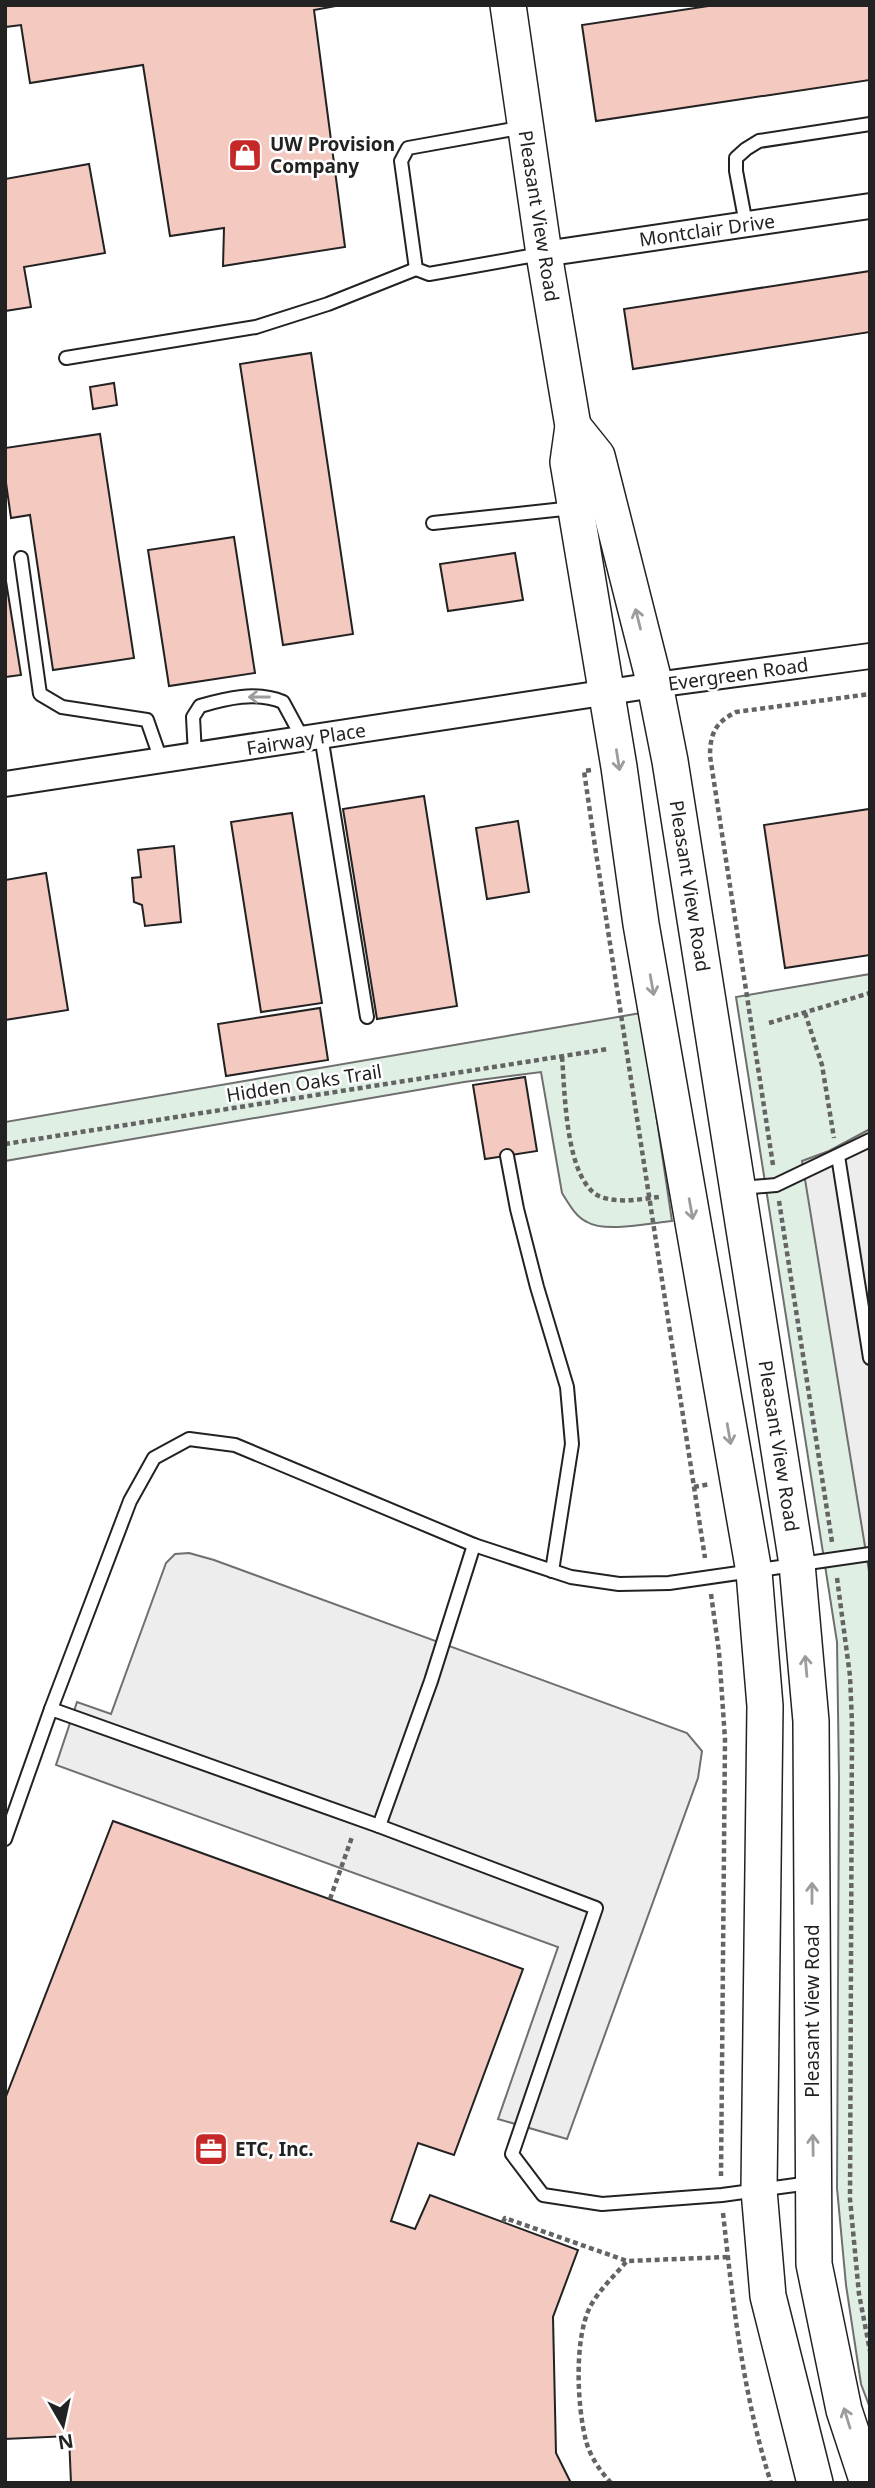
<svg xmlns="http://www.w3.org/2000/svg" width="875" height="2488" font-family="'Noto Sans',sans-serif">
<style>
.green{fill:#e0efe3;stroke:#6f6f6f;stroke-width:2}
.parking{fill:#ededed;stroke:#6f6f6f;stroke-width:2}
.building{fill:#f3c9c0;stroke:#222;stroke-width:2}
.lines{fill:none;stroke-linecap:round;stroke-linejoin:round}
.lane-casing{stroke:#222;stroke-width:16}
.street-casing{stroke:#222;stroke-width:28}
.secondary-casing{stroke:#222;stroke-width:38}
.path{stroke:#646464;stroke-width:4.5;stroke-dasharray:5 3.5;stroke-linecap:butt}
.lane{stroke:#fff;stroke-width:12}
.street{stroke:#fff;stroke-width:24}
.secondary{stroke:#fff;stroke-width:35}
.oneway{stroke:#9c9c9c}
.labels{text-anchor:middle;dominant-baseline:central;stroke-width:5;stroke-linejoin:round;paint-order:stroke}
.poi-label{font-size:19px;font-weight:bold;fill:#222;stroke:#fff;text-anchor:start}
.street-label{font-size:19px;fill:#222;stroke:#fff}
</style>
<rect width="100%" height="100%" fill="#fff"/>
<g class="green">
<polygon points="870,974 870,2408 861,2384 846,2285 837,2188 839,1780 837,1642 736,997"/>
<path d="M641 1013 672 1221C651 1223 605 1233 587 1222 575 1216 569 1204 562 1193L541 1072 464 1082 5 1161V1122Z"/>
</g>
<g class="parking">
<polygon points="870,1129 870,1577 802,1161 829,1151"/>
<polygon points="189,1553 214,1560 687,1733 702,1751 698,1778 567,2139 498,2119 558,1947 56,1765 77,1702 111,1714 166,1563 175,1554"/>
</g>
<g class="building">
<polygon points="5,5 341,5 314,10 345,247 223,266 224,228 170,236 143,65 30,83 21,25 5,27"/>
<polygon points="715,5 870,5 870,80 596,121 582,25"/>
<polygon points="89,164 105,253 24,267 31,307 5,311 5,179"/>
<polygon points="870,271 870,332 633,369 624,309"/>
<polygon points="311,353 353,634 283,645 240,364"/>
<polygon points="114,383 117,405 93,409 90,387"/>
<polygon points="100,434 134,658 53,670 30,515 11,518 5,476 5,448"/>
<polygon points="234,537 255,673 169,686 148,550"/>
<polygon points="515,553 523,600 448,611 440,564"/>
<polygon points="5,575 21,675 5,677"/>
<polygon points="424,796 457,1006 377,1019 343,809"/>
<polygon points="869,809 870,955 785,968 764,825"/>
<polygon points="292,813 322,1003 261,1012 231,822"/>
<polygon points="518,821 529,892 487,899 476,828"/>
<polygon points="174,846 181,922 145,926 142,905 134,902 132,878 141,877 138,850"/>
<polygon points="46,873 68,1010 5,1020 5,880"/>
<polygon points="320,1008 328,1060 226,1076 218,1024"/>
<polygon points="525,1077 537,1151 485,1159 473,1085"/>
<polygon points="113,1821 523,1969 454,2155 418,2143 391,2221 415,2229 430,2195 578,2250 553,2317 556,2453 571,2483 71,2483 69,2436 5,2439 5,2099"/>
</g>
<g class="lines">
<g class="lane-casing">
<g id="lane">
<polyline points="525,127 408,148 401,161 416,269 429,274 541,254"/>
<polyline points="746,224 736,171 736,158 746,149 759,141 870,124"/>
<polyline points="66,358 256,327 328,304 416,269"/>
<polyline points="433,523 573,508"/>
<polyline points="21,558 40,694 62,707 147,720 161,760"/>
<polyline points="321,736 367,1017"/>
<path d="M195 755 193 717 200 706C227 698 256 691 283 702L303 739"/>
<polyline points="507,1156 517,1209 537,1287 567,1387 572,1444 552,1571"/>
<polyline points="838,1156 870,1358"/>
<polyline points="740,1188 776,1185 870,1140"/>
<polyline points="51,1709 130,1501 154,1458 189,1439 235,1445 474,1545 571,1577 619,1584 669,1583 870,1554"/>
<polyline points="379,1826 431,1681 474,1545"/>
<polyline points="5,1839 51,1709 379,1826 596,1908 512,2154 543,2195 602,2204 722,2195 810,2183"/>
</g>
</g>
<g class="street-casing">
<g id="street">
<polyline points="544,254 870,206"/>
<polyline points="5,784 655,685 870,656"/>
</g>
</g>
<g class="secondary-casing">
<g id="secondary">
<polyline points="508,5 544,254 573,426 568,462 619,767 641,924 754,1572 765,1706 759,2190 768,2296 815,2483"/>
<polyline points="573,426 597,456 655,685 670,761 797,1564 811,1721 814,2264 844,2410 868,2483"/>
</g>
</g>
<g class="path">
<polyline points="591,770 584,771 596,853 705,1558"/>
<polyline points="805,1013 822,1065 834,1138"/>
<polyline points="769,1023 870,993"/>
<path d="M562 1057C565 1091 565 1179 599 1196 617 1204 641 1199 659 1197"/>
<polyline points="5,1144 608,1049"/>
<path d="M773 1165 710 756C710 733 716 722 736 712L870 694"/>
<polyline points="779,1201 832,1542"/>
<polyline points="694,1487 710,1484"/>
<polyline points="837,1578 850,1676 852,1723 850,2199 859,2294 870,2351"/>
<polyline points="711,1594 719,1652 725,1739 721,2176"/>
<polyline points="330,1899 352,1837"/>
<path d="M723 2213C733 2304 743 2395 771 2483"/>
<polyline points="503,2222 505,2218 627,2261 728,2257"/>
<path d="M611 2483C600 2471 590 2456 586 2441 577 2406 574 2339 590 2307 599 2290 615 2275 627 2261"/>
</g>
<use href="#lane" class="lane"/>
<use href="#street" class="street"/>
<use href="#secondary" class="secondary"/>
</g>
<defs><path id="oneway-shaft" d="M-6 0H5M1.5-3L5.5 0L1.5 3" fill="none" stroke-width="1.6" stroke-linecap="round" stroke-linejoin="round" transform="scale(1.75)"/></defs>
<g class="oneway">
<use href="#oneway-shaft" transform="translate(638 619) rotate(-104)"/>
<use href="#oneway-shaft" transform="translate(259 697) rotate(-180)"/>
<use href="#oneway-shaft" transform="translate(618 760) rotate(81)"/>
<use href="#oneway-shaft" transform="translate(652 985) rotate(80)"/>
<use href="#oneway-shaft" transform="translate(691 1209) rotate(80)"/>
<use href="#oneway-shaft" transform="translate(729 1434) rotate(80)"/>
<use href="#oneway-shaft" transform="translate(806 1666) rotate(-95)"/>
<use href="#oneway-shaft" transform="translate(812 1893) rotate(-90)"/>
<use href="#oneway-shaft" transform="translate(813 2145) rotate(-91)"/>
<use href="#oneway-shaft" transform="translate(847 2418) rotate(-107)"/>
</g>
<defs>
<g id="shop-square" transform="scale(1.75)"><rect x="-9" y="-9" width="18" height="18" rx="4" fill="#c62828" stroke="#fff"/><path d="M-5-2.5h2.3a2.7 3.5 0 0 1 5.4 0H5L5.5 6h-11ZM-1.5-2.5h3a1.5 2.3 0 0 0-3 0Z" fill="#fff"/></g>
<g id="office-square" transform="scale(1.75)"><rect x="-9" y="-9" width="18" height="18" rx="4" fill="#c62828" stroke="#fff"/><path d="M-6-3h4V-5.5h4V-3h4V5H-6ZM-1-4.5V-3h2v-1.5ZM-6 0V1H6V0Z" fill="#fff"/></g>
</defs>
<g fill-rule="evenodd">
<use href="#shop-square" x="245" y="155"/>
<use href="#office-square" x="211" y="2149"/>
</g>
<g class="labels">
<g class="poi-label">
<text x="270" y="144">UW Provision<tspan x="270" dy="22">Company</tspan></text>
<text x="235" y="2149">ETC, Inc.</text>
</g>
<g class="street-label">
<text transform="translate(539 216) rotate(81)">Pleasant View Road</text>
<text transform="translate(707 230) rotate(-8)">Montclair Drive</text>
<text transform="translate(738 674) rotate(-8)">Evergreen Road</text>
<text transform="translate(306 739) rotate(-9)">Fairway Place</text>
<text transform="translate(690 886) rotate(81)">Pleasant View Road</text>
<text transform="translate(304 1083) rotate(-9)">Hidden Oaks Trail</text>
<text transform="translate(779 1446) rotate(81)">Pleasant View Road</text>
<text transform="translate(812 2011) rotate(-90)">Pleasant View Road</text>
</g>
</g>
<rect width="875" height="2488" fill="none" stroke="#222222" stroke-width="14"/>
<g transform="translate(63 2425) rotate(171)" stroke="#ffffff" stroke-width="5" paint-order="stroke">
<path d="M0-5L12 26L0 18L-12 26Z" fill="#222222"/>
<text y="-10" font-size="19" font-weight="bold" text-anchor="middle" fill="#222222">N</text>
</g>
</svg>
